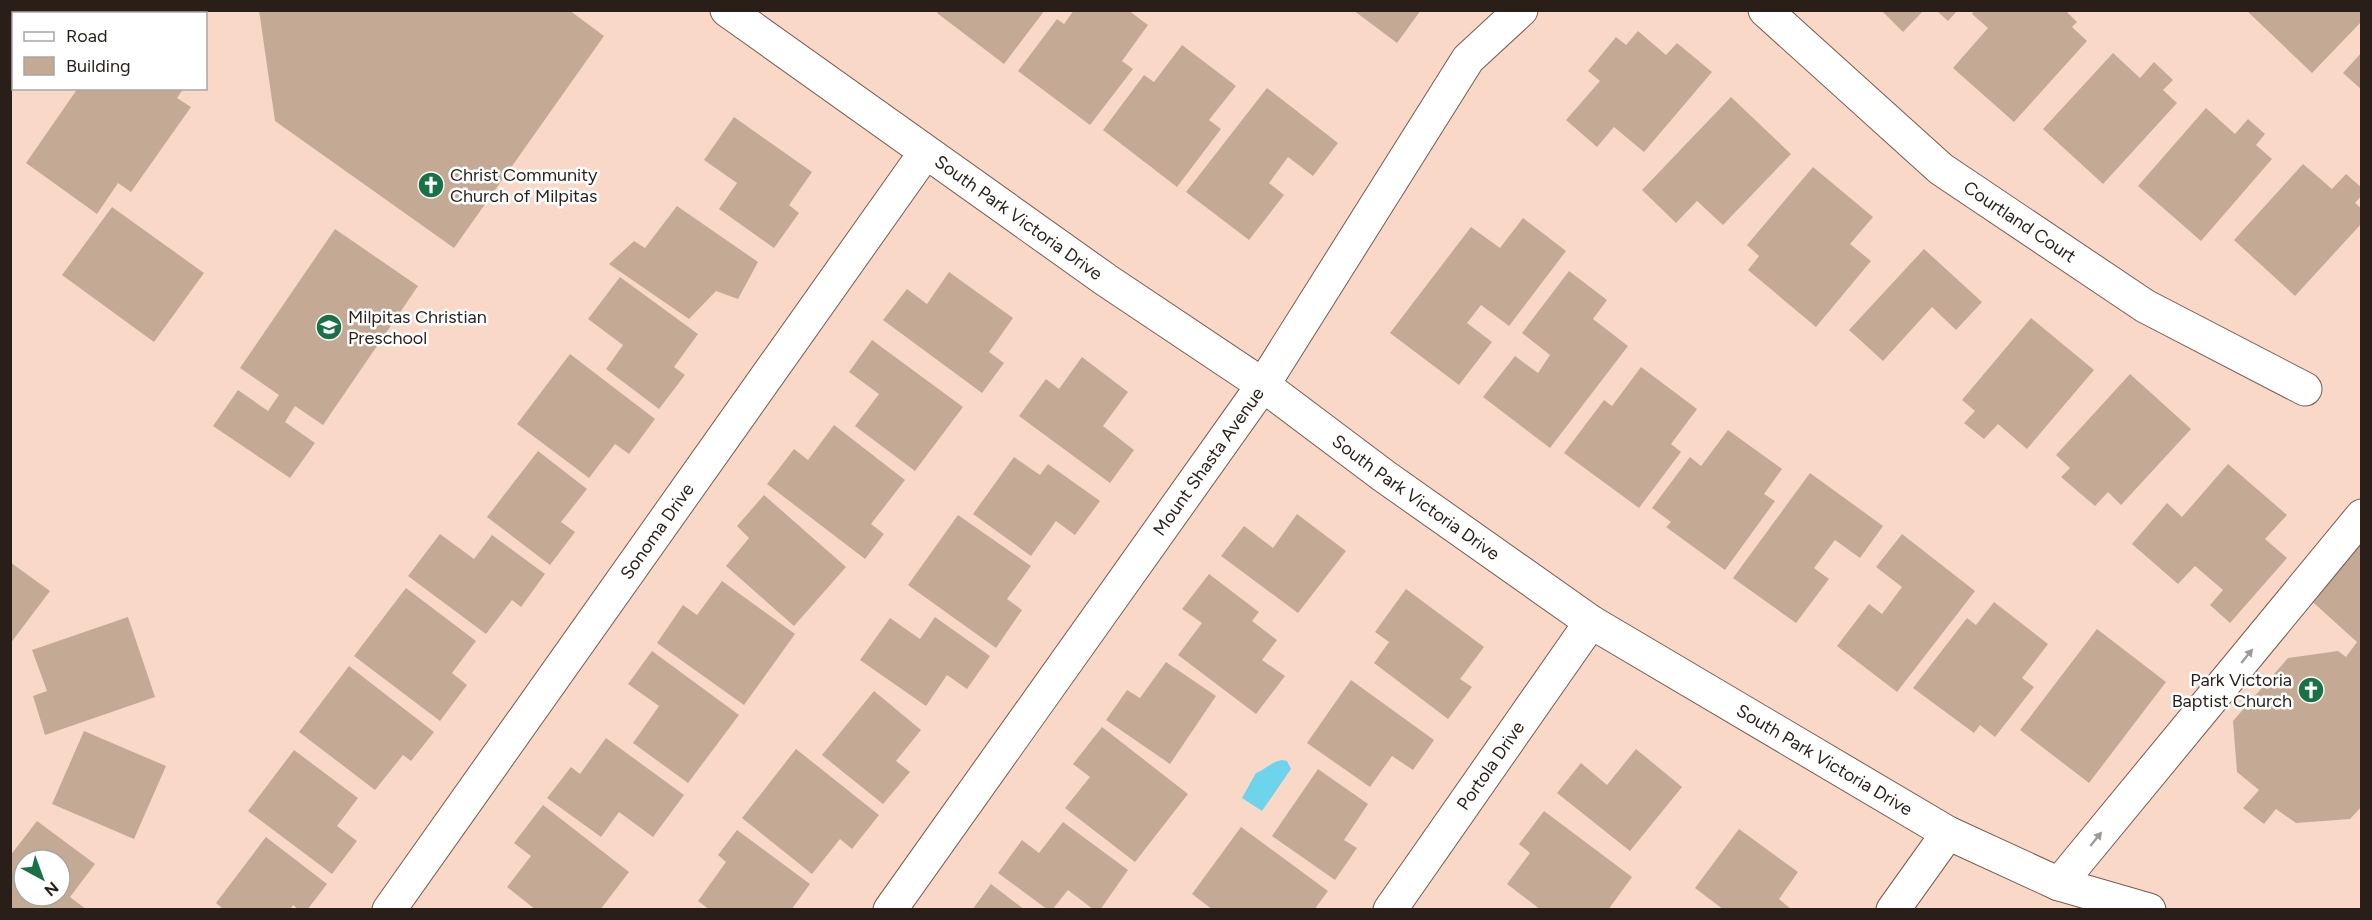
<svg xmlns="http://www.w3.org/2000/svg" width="2372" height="920" font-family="Figtree,sans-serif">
<rect width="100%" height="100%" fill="#fad8c8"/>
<!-- water -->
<path fill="#6ed4eb" d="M1282 760 1287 761 1291 769 1262 811 1242 798 1256 773C1266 769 1271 762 1282 760Z"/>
<!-- building -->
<path fill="#c4aa94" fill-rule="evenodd" d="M133 10H186V14H137Z
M259 10H569L604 36 454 248 275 121Z
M939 10H1045L1004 64 937 13Z
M1074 10H1128L1148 25 1122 61 1133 69 1090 125 1018 71 1057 19 1064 24Z
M1353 10H1421L1397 43Z
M1881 10H1924L1903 32Z
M1936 10H1958L1948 21Z
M1975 10H2065L2077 22 2072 27 2087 41 2014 122 1953 68 1988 28 1972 14Z
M2246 10H2362V21L2312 73Z
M1638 31 1666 55 1677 43 1712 72 1644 152 1614 127 1597 147 1566 120 1600 81 1588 71 1616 37 1626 45Z
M1182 45 1236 86 1209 120 1221 129 1177 187 1103 130 1144 75 1154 82Z
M2362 52V90L2343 73Z
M2113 53 2140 78 2154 62 2173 80 2163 90 2177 103 2103 184 2043 129Z
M78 88H184L177 98 191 107 131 192 118 183 97 214 26 163Z
M1267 88 1338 143 1313 176 1288 157 1269 183 1284 195 1249 240 1186 192Z
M1731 97 1791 154 1723 225 1697 201 1676 223 1642 190Z
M2206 108 2235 134 2248 119 2265 134 2256 145 2272 159 2201 241 2138 186Z
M734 117 812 172 789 205 799 213 774 248 719 209 737 183 704 160Z
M2303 164 2332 189 2346 174 2362 188V195L2355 203 2362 209V223L2295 296 2234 240Z
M1813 167 1873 217 1850 244 1871 261 1816 327 1748 270 1759 256 1747 245Z
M677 206 758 262 738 299 716 291 689 319 609 264 634 241 645 248Z
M112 207 204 273 154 342 62 275Z
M1523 218 1566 251 1509 326 1481 305 1467 323 1492 342 1459 385 1390 333 1471 227 1500 248Z
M335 229 418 286 323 425 295 406 285 422 315 443 290 478 213 426 238 390 268 411 279 395 240 368Z
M1924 249 1982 302 1956 330 1932 307 1883 361 1849 330Z
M1569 271 1607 300 1593 319 1628 346 1550 448 1483 397 1515 356 1538 373 1550 355 1522 333Z
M949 272 1013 318 989 352 1004 363 982 393 883 320 907 289 927 304Z
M620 277 698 334 674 367 685 375 659 409 606 369 623 345 588 319Z
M2031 318 2094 370 2027 449 1998 424 1984 439 1964 423 1975 411 1962 400Z
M872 340 963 407 915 471 855 426 879 394 849 372Z
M570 354 655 419 629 454 615 444 589 478 517 424Z
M1082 357 1128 392 1103 426 1134 450 1110 483 1019 416 1046 379 1059 389Z
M1641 367 1697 409 1671 444 1681 452 1639 508 1564 453 1604 400 1612 406Z
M2130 374 2191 429 2121 505 2108 492 2095 506 2061 477 2070 468 2056 455Z
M834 425 905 480 871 524 884 534 865 559 767 484 794 449 808 460Z
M1728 430 1782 469 1764 494 1775 501 1725 570 1666 527 1671 522 1652 508 1690 457 1701 466Z
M538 451 587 489 561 522 575 532 550 565 487 517Z
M1014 457 1040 475 1048 464 1100 501 1075 535 1056 521 1031 556 973 514Z
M2228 464 2287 515 2265 539 2287 558 2230 623 2210 605 2223 590 2195 566 2178 584 2132 544 2167 503 2182 517Z
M1810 473 1883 526 1860 558 1835 540 1814 568 1829 579 1796 623 1733 578Z
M764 495 846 567 794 626 726 566 749 538 737 526Z
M1297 514 1346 551 1298 613 1221 556 1244 526 1273 548Z
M958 515 1031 566 1007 599 1022 610 996 648 908 585Z
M440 534 474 559 492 535 545 574 521 607 512 600 486 634 408 576Z
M1902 534 1975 591 1897 692 1837 646 1869 604 1882 614 1902 587 1876 567Z
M2362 534V806L2350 819 2296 823 2276 809 2264 824 2243 808 2259 790 2237 772 2233 721 2288 658 2338 651 2346 657 2357 642 2306 596Z
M10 562 50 591 10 644Z
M1209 574 1259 612 1252 621 1277 640 1262 660 1285 676 1256 714 1178 655 1202 623 1182 609Z
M722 581 795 634 744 705 657 643 683 605 697 615Z
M406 588 476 641 452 673 467 685 440 721 354 656Z
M1406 589 1484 647 1460 679 1472 687 1448 719 1374 663 1389 642 1375 632Z
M1994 602 2048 644 2022 678 2034 687 1995 737 1980 725 1974 733 1913 688 1967 618 1976 625Z
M128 617 155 697 45 735 33 696 47 691 32 650Z
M935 617 990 656 967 689 947 675 926 706 860 660 890 618 920 639Z
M2097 629 2166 682 2089 783 2020 730Z
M652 651 739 715 688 783 633 743 659 706 628 684Z
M1166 662 1216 696 1170 764 1106 720 1127 690 1140 698Z
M349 666 434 732 411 761 403 755 375 790 299 732Z
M1351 680 1434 740 1413 770 1392 756 1370 787 1307 743Z
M874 691 921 730 896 761 910 772 883 804 822 755Z
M1102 727 1188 794 1135 862 1065 808 1090 777 1073 764Z
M84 731 166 766 134 839 52 804Z
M606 738 684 795 653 837 619 812 601 837 547 798 571 767 580 774Z
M796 749 879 815 852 849 840 839 812 874 742 818Z
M1636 749 1682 787 1630 851 1557 793 1581 763 1607 785Z
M294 750 358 798 337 826 357 841 332 874 248 811Z
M1318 769 1368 804 1344 840 1357 848 1335 880 1272 836Z
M543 805 629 872 600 910H536L507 887 531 856 514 843Z
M1544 811 1632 877 1608 910H1541L1507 884 1530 853 1519 844Z
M37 821 95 864 70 897 87 910H10V856ZM24 860H60V896H24Z
M1063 822 1128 870 1100 910H1094L1068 890 1052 910H1048L998 873 1022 840 1039 853Z
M1241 827 1328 891 1314 910H1213L1192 894Z
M1739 829 1798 872 1779 899 1792 910H1724L1695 888Z
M737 830 810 884 791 910H710L698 901 726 862 718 855Z
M266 837 327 884 307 910H299L293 905 290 910H224L216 903Z
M991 884 1025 910H972Z"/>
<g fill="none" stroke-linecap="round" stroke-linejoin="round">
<defs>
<g id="minor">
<path id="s1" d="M1765 10 1941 169 2145 306 2305 389"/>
<path d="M2059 884 2362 516"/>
<path id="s2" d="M389 910 925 153"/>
<path id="s3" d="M890 910 1263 385 1468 59 1521 10"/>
<path id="s4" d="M1390 910 1591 622"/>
<path d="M1893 910 1948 833"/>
</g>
<g id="major">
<path id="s5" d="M727 10 1106 280 1263 385 1384 476 1591 622 1948 833 2059 884 2149 910"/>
</g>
</defs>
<!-- minor casing -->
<use href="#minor" stroke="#785b4e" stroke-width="35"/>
<!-- major casing -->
<use href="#major" stroke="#785b4e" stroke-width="35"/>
<!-- minor -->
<use href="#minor" stroke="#fff" stroke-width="33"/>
<!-- major -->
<use href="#major" stroke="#fff" stroke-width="33"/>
</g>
<!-- one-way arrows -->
<defs><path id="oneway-solid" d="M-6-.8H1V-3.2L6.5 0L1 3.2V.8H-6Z" transform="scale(1.5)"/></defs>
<g fill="#9f9a97">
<use href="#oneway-solid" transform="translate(2247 656) rotate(-51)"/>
<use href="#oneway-solid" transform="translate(2096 839) rotate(-51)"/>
</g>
<!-- icons -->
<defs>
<symbol id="church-disc" viewBox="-11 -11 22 22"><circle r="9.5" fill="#187246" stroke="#fff"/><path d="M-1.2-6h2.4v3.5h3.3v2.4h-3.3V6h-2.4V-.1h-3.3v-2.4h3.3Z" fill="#fff"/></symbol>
<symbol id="school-disc" viewBox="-11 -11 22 22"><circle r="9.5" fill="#187246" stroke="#fff"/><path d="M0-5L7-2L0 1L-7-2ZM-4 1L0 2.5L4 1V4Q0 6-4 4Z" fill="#fff"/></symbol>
</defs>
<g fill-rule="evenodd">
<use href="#church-disc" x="416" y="170" width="30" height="30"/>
<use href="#school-disc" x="314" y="312" width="30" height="30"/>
<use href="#church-disc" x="2296" y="675" width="30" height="30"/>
</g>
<g text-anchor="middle" stroke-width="5" stroke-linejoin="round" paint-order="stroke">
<!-- poi labels -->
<g font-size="18" fill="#291e18" stroke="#fff" text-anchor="start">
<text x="450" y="181">Christ Community<tspan x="450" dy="21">Church of Milpitas</tspan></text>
<text x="348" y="323">Milpitas Christian<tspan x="348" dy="21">Preschool</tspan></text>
<text x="2292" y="686" text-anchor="end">Park Victoria<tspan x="2292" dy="21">Baptist Church</tspan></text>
</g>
<!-- street labels -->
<g font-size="18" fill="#291e18" stroke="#fff">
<text dy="6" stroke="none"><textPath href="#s5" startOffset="358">South Park Victoria Drive</textPath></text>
<text dy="6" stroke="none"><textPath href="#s1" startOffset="332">Courtland Court</textPath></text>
<text dy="6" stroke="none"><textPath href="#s3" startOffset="550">Mount Shasta Avenue</textPath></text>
<text dy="6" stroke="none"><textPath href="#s5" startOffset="844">South Park Victoria Drive</textPath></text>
<text dy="6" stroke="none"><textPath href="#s2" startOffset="464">Sonoma Drive</textPath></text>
<text dy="6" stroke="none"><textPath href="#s5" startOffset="1330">South Park Victoria Drive</textPath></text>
<text dy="6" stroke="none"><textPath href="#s4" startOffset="176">Portola Drive</textPath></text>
</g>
</g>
<!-- border -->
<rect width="2372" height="920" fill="none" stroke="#291e18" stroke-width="24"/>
<!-- legend -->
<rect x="12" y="12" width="195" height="78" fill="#ffffff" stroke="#a9a5a3" stroke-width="1.5"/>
<rect x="24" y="32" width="30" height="9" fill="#ffffff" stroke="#a9a5a3" stroke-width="1.5"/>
<text x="66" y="42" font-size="18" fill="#291e18">Road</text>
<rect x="24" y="57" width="30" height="18" fill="#c4aa94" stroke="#a9a5a3" stroke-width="1.5"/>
<text x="66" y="72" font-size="18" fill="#291e18">Building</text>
<!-- north arrow -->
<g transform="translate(42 878) rotate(139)"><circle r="28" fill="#ffffff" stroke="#a9a5a3" stroke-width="1.5"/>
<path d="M0-4.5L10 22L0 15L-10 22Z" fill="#187246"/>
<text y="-9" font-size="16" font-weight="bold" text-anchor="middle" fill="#291e18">N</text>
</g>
</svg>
